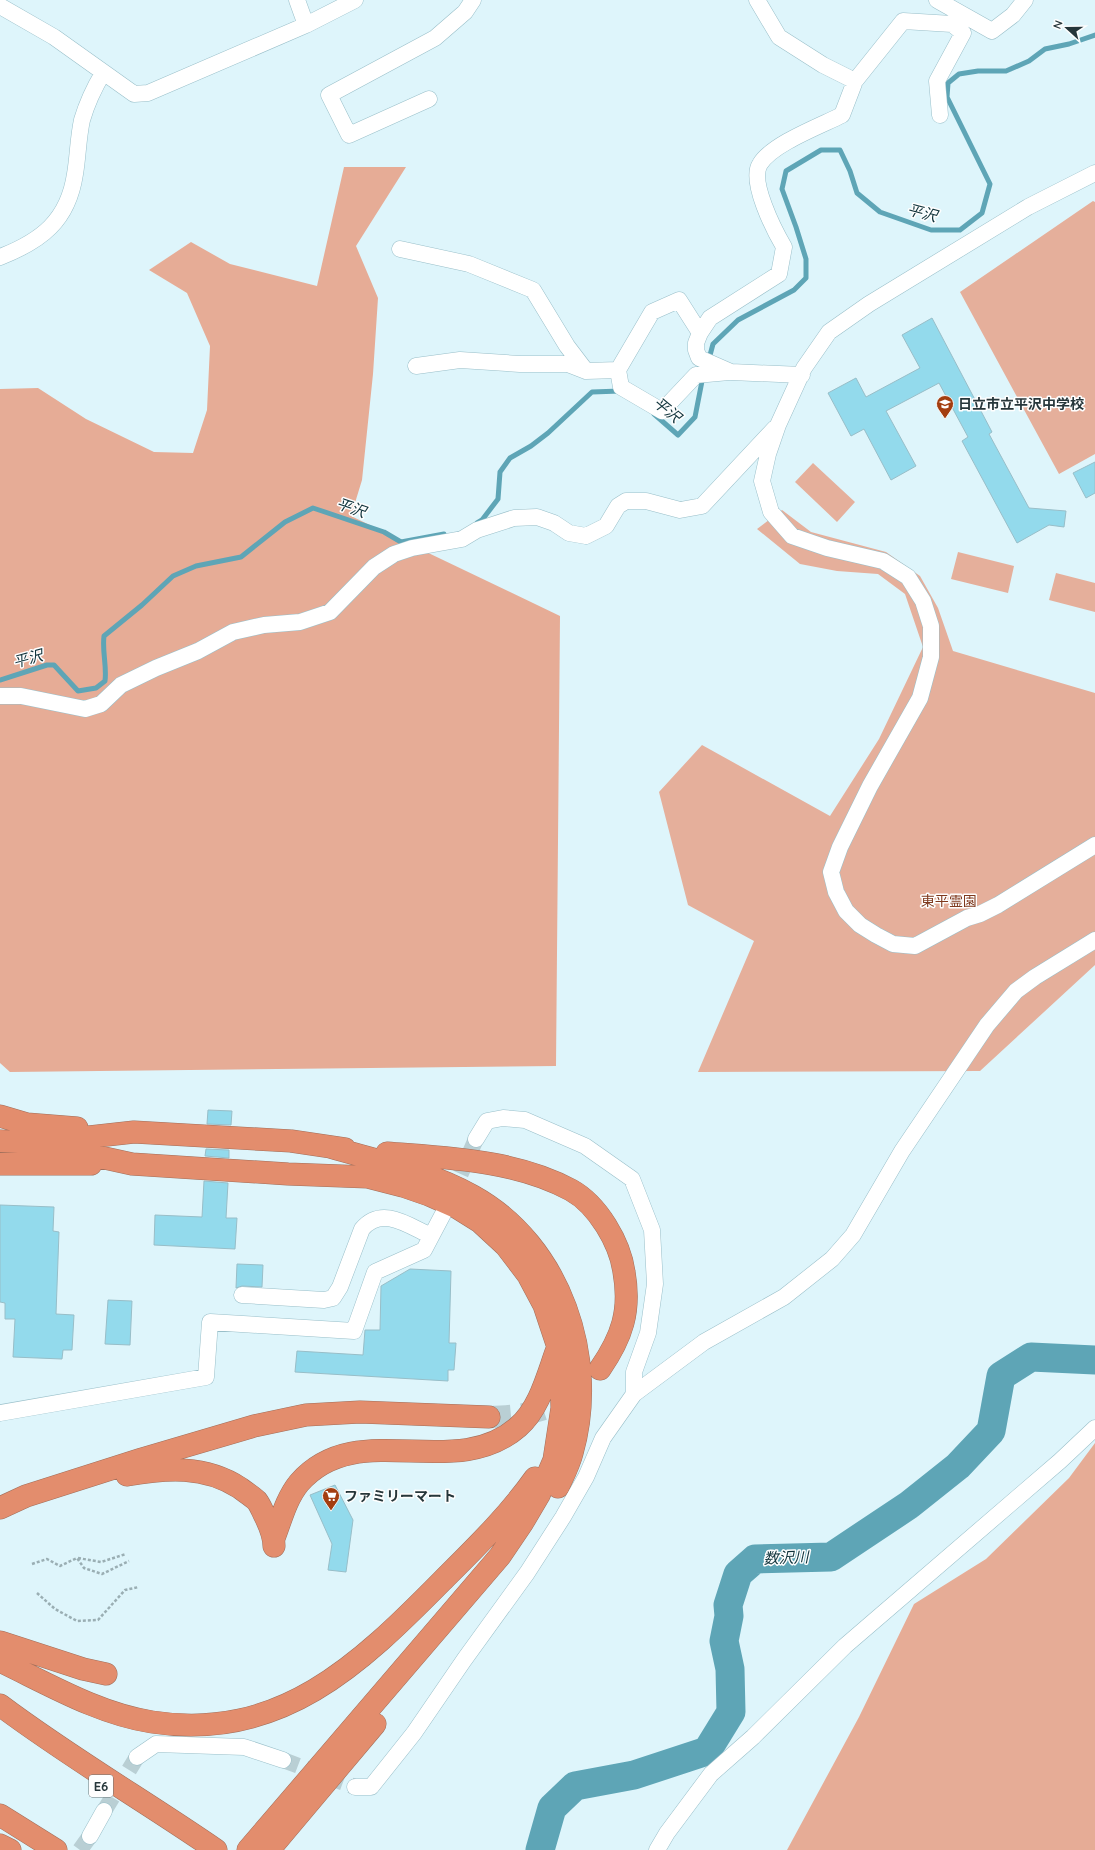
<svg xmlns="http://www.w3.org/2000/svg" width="1095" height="1850" font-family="Quicksand,'Noto Sans JP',sans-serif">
<rect width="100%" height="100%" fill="#def5fb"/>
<!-- green -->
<path fill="#e5af9b" d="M1093 201 1095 202V454L1059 474 960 292Z
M813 463 855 502 837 522 795 482Z
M782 510 811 532 886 552 920 576 938 608 953 651 1095 693V965L980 1071 698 1072 754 941 688 905 659 792 702 745 830 816 879 739 923 647 905 594 878 574 837 571 800 564 757 529Z
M958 552 1014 566 1008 593 951 579Z
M1056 573 1095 583V612L1049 600Z"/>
<!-- forest -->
<path fill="#e6ac96" d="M344 167H406L356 246 378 298 373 374 362 480 351 516 560 616 556 1066 10 1072 0 1063V389L38 388 86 419 154 452 193 453 207 410 210 346 187 293 149 270 191 242 230 264 317 286Z
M1095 1443V1850H787L859 1717 914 1604 986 1559 1069 1478Z"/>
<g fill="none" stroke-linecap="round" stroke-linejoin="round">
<!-- stream -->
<path stroke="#5ea5b6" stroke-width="5" d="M709 359 713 344 738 320 794 290 806 278V259L796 227 782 189 786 171 821 150H840L850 171 857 193 880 212 931 230H960L982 213 990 184 947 97 948 83 959 74 978 71H1006L1029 61 1045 49 1069 44 1095 35
M654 414 678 435 695 417 703 376
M477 523 482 520 498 499 500 472 510 458 531 446 548 433 592 392 620 391
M0 680 47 665H54L78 691 96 688 105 681C107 666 102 652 104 636L142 605 173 576 196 566 241 557 285 522 313 508 384 532 401 542 444 534"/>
<!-- river -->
<path stroke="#5ea5b6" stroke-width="29" d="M540 1850 552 1808 575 1786 634 1775 707 1751 731 1712 730 1669 724 1641 729 1616 728 1605 738 1574 755 1559 831 1557 909 1505 958 1466 991 1431 1001 1376 1031 1357 1095 1360"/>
</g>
<!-- building -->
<path fill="#93daec" stroke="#98bec8" d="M932 318 992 432 989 434 1029 508 1066 511 1064 527 1049 525 1017 543 962 441 968 437 939 383 886 411 916 466 891 480 864 429 851 436 828 393 856 378 866 397 920 368 902 335Z
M1095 462V493L1086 498 1073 473Z
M208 1110 232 1111 231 1125 207 1124Z
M206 1149 229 1150V1158L205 1156Z
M204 1181 228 1183 226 1218H237L235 1249 154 1245 155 1215 202 1217Z
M0 1205 54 1207 53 1231 59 1232 56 1314 74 1315 72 1350H63L62 1359 13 1357 15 1319H5V1303L0 1302Z
M237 1264 263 1265 262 1287 242 1286 236 1288Z
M410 1269 451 1271 449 1343H456L454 1370H448V1381L295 1372 297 1351 363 1355 365 1330H380L381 1286Z
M108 1300 132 1301 130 1345 105 1344Z
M335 1485 353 1520 346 1572 328 1570 332 1544 310 1495Z"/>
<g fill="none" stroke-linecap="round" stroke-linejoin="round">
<!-- minor-tunnel -->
<path stroke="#b9cfd4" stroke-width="16" stroke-dasharray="16 8" stroke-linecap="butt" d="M451 1196 476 1139
M283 1760 355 1787
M104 1811 137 1757
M80 1850 90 1836"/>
<!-- highway-tunnel -->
<path stroke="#b9cfd4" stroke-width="22" stroke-dasharray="22 11" stroke-linecap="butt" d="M489 1417C521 1416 551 1413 576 1390"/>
<defs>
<path id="minor" d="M297 0 306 25
M757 0 779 37 823 65 855 81 842 115C820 126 772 144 760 164 749 181 774 230 784 247L779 274 710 318 700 333 696 343V350L699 358 731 372 802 375
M937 0 992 31 1013 15 1025 0
M0 6 54 37 134 94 148 93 306 25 355 0
M855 81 903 21 952 24 963 33 937 81 940 115
M429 99 349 135 329 95 435 38 465 12 473 0
M1095 173 1028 207 869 304 829 332 804 368 778 425 768 454 762 481 771 512 792 536 827 548 883 561 908 577 923 601 931 626V657L920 698 870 786 840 847 831 872 836 892 846 911 860 925 876 935 893 944 915 946 967 918 980 914 998 905 1095 845
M400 249 469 264 533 290 567 346 586 371 618 370
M0 257C41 241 68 221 75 174 78 157 78 138 82 120 87 103 94 88 103 73
M700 333 679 300 652 312 618 370 621 387 662 411 696 375 729 372
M416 366 460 360 520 364H568L586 371
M0 696H21L85 709 101 704 121 685 156 668 198 651 233 632 264 625 300 622 330 612 374 567 394 554 412 548 462 539 477 530 514 518 537 517 554 523 569 533 586 536 606 526 618 506 626 501H646L680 510 702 506 775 428
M476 1139 487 1121 503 1118 525 1120 585 1146 632 1179 652 1230 655 1284 648 1333 634 1372V1394
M242 1295 324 1300 333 1298 340 1287 362 1229C382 1205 409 1226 431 1236
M0 1413 206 1377 210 1322 354 1331 375 1272 424 1250 443 1214
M137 1757 156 1744 244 1747 283 1760
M355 1787H371L414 1733 464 1660 527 1573 563 1517 586 1477 603 1438 634 1394 704 1342 784 1297 832 1259 853 1235 902 1151 987 1025 1016 991 1035 977 1095 940
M90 1836 104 1811
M657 1850 667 1833 711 1774 753 1737 845 1646 1060 1461 1095 1428"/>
<path id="highway" d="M0 1116 27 1124 77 1128
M0 1141 36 1143 132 1164 288 1174 368 1177 403 1186 429 1195 456 1207 480 1222 506 1246 528 1275 544 1305 558 1347 561 1369 562 1408 554 1460 539 1495 523 1522 500 1556 248 1850
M53 1141 134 1132 291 1141 345 1149
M330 1147C378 1161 428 1171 473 1196 561 1245 599 1359 572 1453 569 1465 563 1476 558 1487
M387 1153C448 1158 516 1160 571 1190 598 1205 620 1243 624 1272 631 1311 622 1337 600 1369
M0 1164H91
M127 1475C166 1468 205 1465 240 1488 245 1492 252 1496 257 1501 260 1505 262 1510 264 1514 269 1524 274 1535 274 1546
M0 1508 26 1496 142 1459 254 1426 306 1415 360 1412 489 1417
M274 1538C281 1520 286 1499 299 1483 357 1416 454 1483 518 1427 539 1409 547 1377 556 1352
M0 1642 83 1669 106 1674
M0 1661C48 1684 99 1714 152 1722 280 1742 360 1664 442 1581 475 1548 508 1516 535 1478
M0 1705C69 1757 145 1801 216 1850
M0 1815 56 1850
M0 1845 10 1850
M269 1850 375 1724"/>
</defs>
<!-- minor casing -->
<use href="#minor" stroke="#99bfc9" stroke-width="17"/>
<!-- highway casing -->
<use href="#highway" stroke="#a16f5b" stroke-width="23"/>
<!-- path -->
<path stroke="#9aaeb3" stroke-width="2.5" stroke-dasharray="3 2" stroke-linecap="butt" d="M78 1558 101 1562 126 1554
M32 1564 47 1559 60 1566 77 1558 84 1568 102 1574 129 1561
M37 1593 55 1609 77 1621 98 1620 125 1590 139 1587"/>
<!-- minor -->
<use href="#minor" stroke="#fff" stroke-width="16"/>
<!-- highway -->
<use href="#highway" stroke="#e38d6d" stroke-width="22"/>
</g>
<!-- icons -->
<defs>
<symbol id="school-pin" viewBox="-11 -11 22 30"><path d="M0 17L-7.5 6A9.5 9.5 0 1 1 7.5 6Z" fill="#a33e10" stroke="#fefefe"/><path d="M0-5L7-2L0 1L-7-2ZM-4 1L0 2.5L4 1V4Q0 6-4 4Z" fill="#fff"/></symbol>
<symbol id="supermarket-pin" viewBox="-11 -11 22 30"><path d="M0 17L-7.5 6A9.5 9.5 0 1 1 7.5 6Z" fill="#a33e10" stroke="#fefefe"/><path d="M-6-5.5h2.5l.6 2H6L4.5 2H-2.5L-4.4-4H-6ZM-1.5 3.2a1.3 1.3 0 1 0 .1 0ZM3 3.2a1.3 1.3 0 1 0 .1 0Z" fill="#fff"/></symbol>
</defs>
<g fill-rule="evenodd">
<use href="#school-pin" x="935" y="394" width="20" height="27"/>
<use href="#supermarket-pin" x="321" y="1486" width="20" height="27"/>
</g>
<g text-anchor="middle" stroke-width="3" stroke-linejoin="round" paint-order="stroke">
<!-- shield labels -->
<rect fill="#fefefe" stroke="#677275" stroke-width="1" x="89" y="1775" width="24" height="22" rx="3"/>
<g font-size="13" font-weight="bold" fill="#26363a">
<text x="101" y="1791">E6</text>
</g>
<!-- poi labels -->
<g font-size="14" font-weight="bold" fill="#26363a" stroke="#fefefe" text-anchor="start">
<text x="958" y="409">日立市立平沢中学校</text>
<text x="344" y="1501">ファミリーマート</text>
</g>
<!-- park labels -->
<g font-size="14" fill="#7f391d" stroke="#fefefe">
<text x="949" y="906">東平霊園</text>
</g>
<!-- water labels -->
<g font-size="15" font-style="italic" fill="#10333b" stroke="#fefefe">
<text transform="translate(922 213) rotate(15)" y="5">平沢</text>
<text transform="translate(667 410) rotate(40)" y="5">平沢</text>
<text transform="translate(351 508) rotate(19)" y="5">平沢</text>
<text transform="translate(28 659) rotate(-15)" y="5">平沢</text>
<text transform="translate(786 1558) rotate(-2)" y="5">数沢川</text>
</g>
</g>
<!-- north arrow -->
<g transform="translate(1067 28) rotate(291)" stroke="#fefefe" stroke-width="3" paint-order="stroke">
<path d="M0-3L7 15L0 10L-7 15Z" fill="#26363a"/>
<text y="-6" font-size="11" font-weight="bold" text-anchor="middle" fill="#26363a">N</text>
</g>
</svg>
